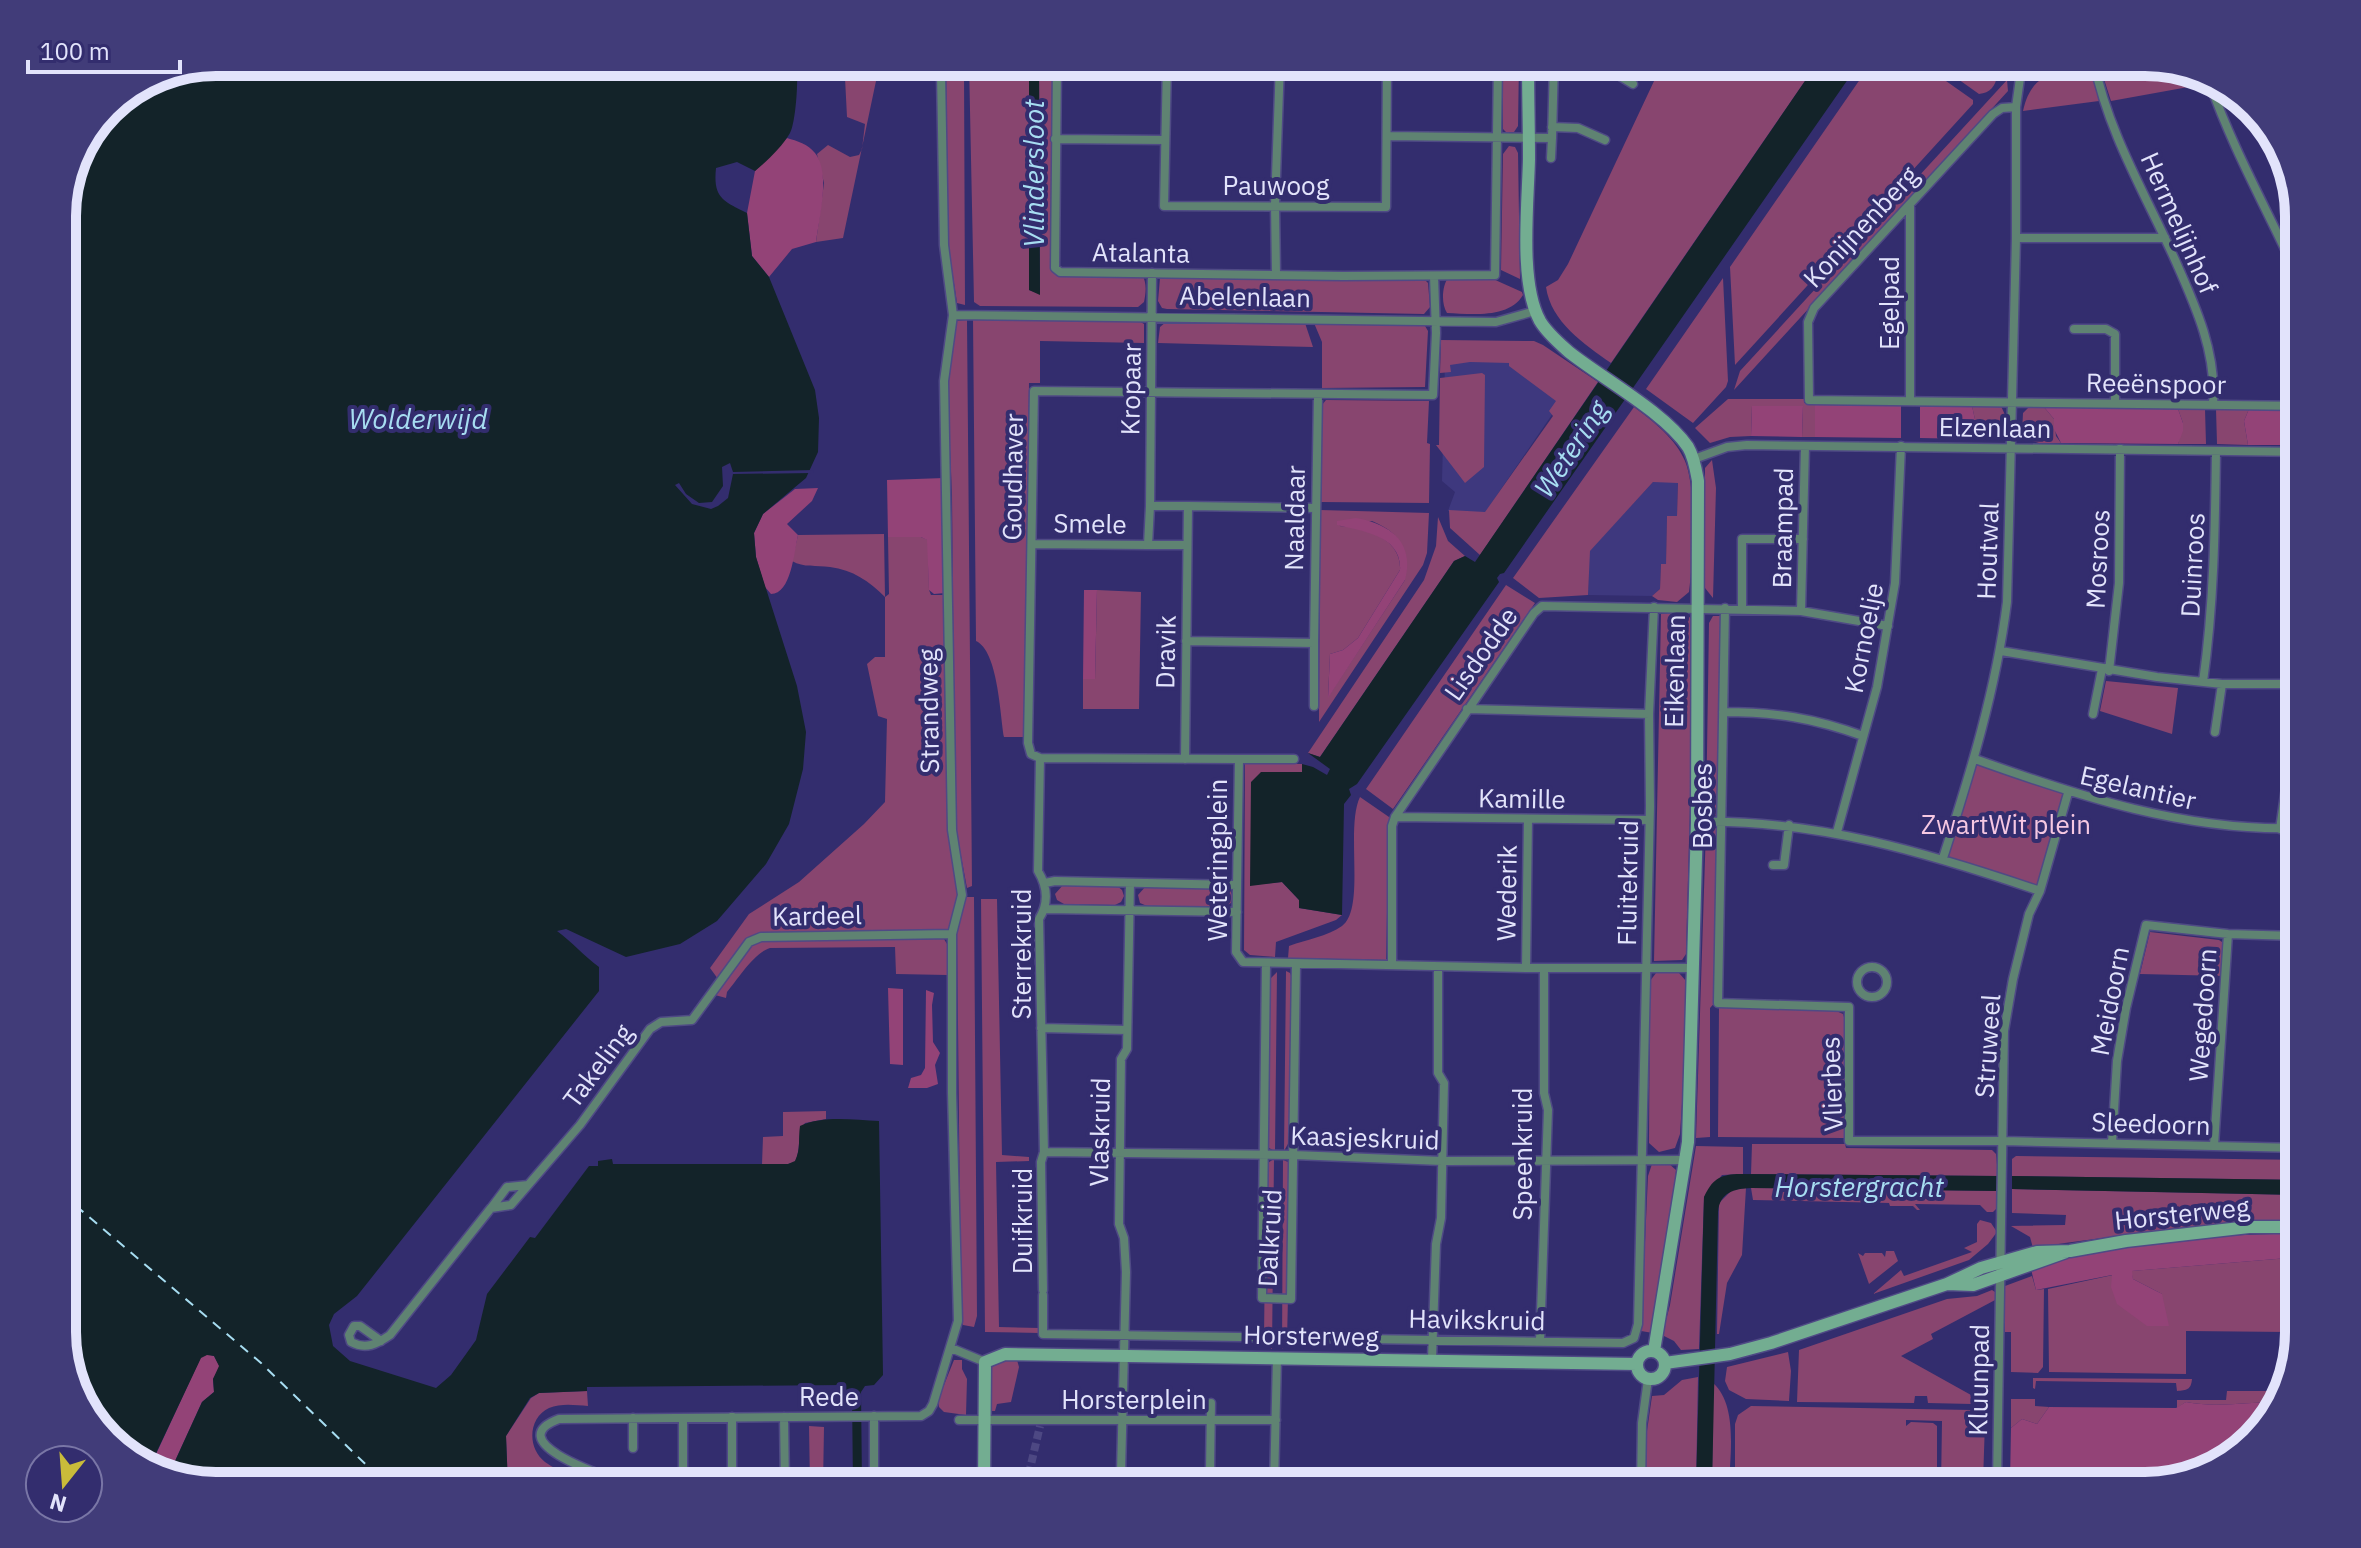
<svg xmlns="http://www.w3.org/2000/svg" width="2361" height="1548" font-family="'IBM Plex Sans',sans-serif">
<rect width="100%" height="100%" fill="#332d6e"/>
<!-- built -->
<path fill="#3e387e" d="M1512 351 1575 381 1484 514 1448 511 1455 492 1442 481 1445 361Z
M1653 482H1678L1677 516H1667L1666 564 1661 565 1660 589 1652 596 1588 595 1589 551Z"/>
<!-- green -->
<path fill="#88456f" fill-rule="evenodd" d="M840 62H880L843 238 816 242 824 183 817 154 828 145 850 157 859 155 862 149 865 124 847 117 845 78Z
M969 62H1029V290L1040 294 1039 62H1052V272L1142 275C1147 282 1146 293 1144 302L1138 307 980 306 974 302Z
M1503 62H1519L1518 126 1514 132H1506L1503 129Z
M1663 62H1818L1611 363C1584 344 1551 322 1546 287L1558 280 1568 264Z
M1872 62H1919L1973 100V104L1735 365 1730 267Z
M1934 62H1969L1997 75C1996 86 1990 93 1979 94Z
M2112 62H2145L2204 80 2205 84 2111 101 2102 73V69Z
M2091 67 2099 101 2023 111C2032 70 2056 74 2091 67Z
M946 68H964L965 305 957 303 948 243Z
M2007 80 2008 91 1734 390 1740 371Z
M1509 146 1515 147 1518 153 1520 279 1501 270 1503 154Z
M1167 274 1424 279 1428 283 1430 307 1424 314 1167 309 1162 308 1158 301 1160 278Z
M1448 278 1493 279 1522 292 1523 295C1509 319 1470 314 1447 313 1441 304 1442 286 1448 278Z
M1723 278 1728 381 1726 387 1693 423 1646 389Z
M973 319 1137 320 1144 324V343L1040 341V383H1029L1025 737H1004C1000 714 998 651 976 641Z
M967 320 972 886 967 888 955 824 952 495 947 381 957 321Z
M1166 322 1305 323 1313 347 1158 343 1160 327Z
M1314 323 1425 326 1428 331 1425 387 1322 388V342Z
M1441 340 1534 341 1543 345 1598 382 1480 555 1450 528 1449 510 1485 512 1553 416 1549 411 1556 401 1509 366V363L1470 362 1450 365 1451 372 1440 373Z
M1482 373 1485 375 1484 467 1465 483 1436 445H1439L1440 378Z
M1728 399H1804V403H1815V437H1802L1803 407 1752 406 1751 436 1730 437 1710 443 1695 428Z
M1326 400 1429 401 1427 443 1430 444 1429 503 1321 502 1322 405Z
M1972 406H2001L2009 424 2004 438 1973 439 1976 424Z
M1634 407C1653 421 1676 439 1685 461 1697 490 1693 561 1689 592L1677 602 1658 600 1652 596 1660 589 1661 564H1666L1667 516H1677L1678 483 1653 482 1590 551 1588 595 1539 598 1513 578Z
M2029 407H2044L2054 419 2056 436 2061 443H2039L2026 439 2022 433 2023 413Z
M2178 409H2205L2206 444H2178L2183 423Z
M2216 409H2249L2244 421 2248 445 2217 444Z
M1712 460 1716 488 1713 598 1705 588V468Z
M1320 510 1429 513 1427 553 1423 565 1319 722ZM1372 521C1406 536 1401 546 1405 580L1328 697 1330 654 1343 650 1358 638 1400 570C1402 538 1364 527 1339 526Z
M1438 517 1448 541 1465 556 1454 561 1320 757 1308 753 1424 580 1436 546Z
M884 534 885 597 889 594 888 537H921L928 540 929 590 931 595H946L950 830 960 894 950 930 759 934 718 979 710 968 749 914 799 882 864 824 885 802 887 719 878 716 867 664 875 657H885V597C869 581 853 570 830 567 816 565 804 568 792 561L798 535Z
M1506 585 1535 603 1393 809 1366 789Z
M1097 590 1141 592 1139 709H1083V679H1095Z
M1685 612 1691 619V769L1686 954 1682 960 1654 961 1661 614Z
M1713 616H1720L1722 621 1720 815 1706 816 1709 623Z
M2106 681 2178 688 2172 734 2100 711Z
M1975 759 2068 793 2040 891 1943 858Z
M1245 764H1302V772H1261L1251 885 1282 882 1299 900V908L1342 915 1336 920 1276 942 1275 957 1250 955 1244 950Z
M1360 797 1389 817 1386 960 1288 958 1289 946C1305 940 1328 936 1342 926 1366 908 1345 828 1360 797Z
M1706 828H1720L1719 998 1710 1008V1137L1696 1138Z
M1063 885H1116L1122 890 1124 896 1121 902 1115 905 1064 904 1057 900 1055 894Z
M1146 886 1225 887 1230 890 1233 897 1231 903 1225 906H1147L1140 903 1138 895Z
M966 897H974L977 1316 974 1327 963 1325 961 1320 957 926Z
M981 899H997L1002 1155 1029 1157V1161L996 1162 999 1327 1040 1328V1333L985 1332Z
M2150 932 2219 940 2225 944 2224 976 2140 974Z
M937 938 944 939 947 944V975L896 974 895 947 770 948C754 953 738 979 727 992L726 998 715 995 748 946 763 940Z
M1286 971 1290 973 1293 980 1289 1142 1284 1151Z
M1277 972 1275 1151 1269 1148 1266 1141 1268 981Z
M1656 973H1679L1686 981 1688 1012 1680 1134 1675 1148 1659 1152 1649 1143 1650 981Z
M1719 1007 1834 1010 1843 1014 1847 1027 1844 1138 1718 1137Z
M826 1111V1119L805 1123C796 1135 802 1147 795 1162L788 1164H762L763 1137 783 1136V1112Z
M1752 1144H1845L1846 1148 1992 1150 1996 1154 1998 1176 1751 1174Z
M1696 1146 1743 1147V1174L1722 1175 1704 1197 1699 1349 1681 1350 1674 1341 1662 1335 1670 1305Z
M2016 1156 2299 1160V1180L2012 1176V1159Z
M1274 1159 1272 1349 1267 1346 1264 1338 1266 1164Z
M1283 1160 1288 1162 1291 1169 1287 1340 1282 1349Z
M1668 1163 1676 1170 1675 1183 1653 1333 1641 1331 1648 1176 1652 1164Z
M1746 1188 1742 1255 1727 1283 1719 1334H1717L1719 1203 1732 1190Z
M1751 1188 1998 1191 1997 1208 1993 1212H1987L1980 1205 1915 1204 1920 1210H1917L1913 1206H1890L1889 1203 1753 1200Z
M2012 1189 2299 1195V1220C2209 1224 2122 1234 2033 1248L2030 1237 2011 1226 2065 1225 2066 1215 2012 1213Z
M1980 1220 1991 1223 1997 1232 1988 1244 1969 1260 1873 1294 1901 1270 1904 1276 1972 1252 1964 1248 1977 1242V1224Z
M1886 1251H1894L1898 1261 1869 1284 1858 1253 1863 1256 1865 1253H1882L1885 1257Z
M2299 1257V1332L2186 1331V1374L2049 1372 2048 1289 2113 1275 2162 1294 2133 1279 2131 1271Z
M2032 1276 2036 1290 2044 1289 2043 1367 2038 1373 2011 1372V1332H2005V1286Z
M1992 1290 1995 1292 1997 1299 1931 1334 1933 1339 1901 1356 1971 1395 1972 1404 1928 1403 1927 1396H1915L1914 1403 1797 1402 1799 1350 1947 1299 1977 1296Z
M1788 1352 1791 1371 1789 1401 1746 1399 1729 1390 1725 1381 1727 1367Z
M1001 1359 1017 1360 1019 1367 1011 1402 997 1404 995 1411H992V1382L988 1381 990 1369Z
M954 1360H962V1369L967 1379 966 1415 944 1412 939 1407 938 1400Z
M1698 1377 1696 1486H1646V1438L1652 1396 1664 1395 1682 1380Z
M2033 1378 2192 1379C2191 1390 2187 1390 2177 1391L2176 1383 2036 1381 2035 1389 2033 1388Z
M1713 1383C1738 1405 1730 1455 1729 1486H1712Z
M587 1391 588 1406C575 1405 561 1403 549 1408 528 1418 527 1448 545 1462 561 1474 586 1479 605 1486H508L506 1436 531 1398 539 1393Z
M2227 1391H2281L2278 1402C2247 1402 2216 1408 2186 1402L2177 1408V1400H2226Z
M2011 1399H2035V1406L2049 1407 2037 1424 2022 1419 2011 1428Z
M1751 1406 1971 1410V1422H1985L1983 1482 1993 1483V1486H1941L1942 1421 1906 1420V1426L1911 1422 1933 1423 1937 1426V1486H1735V1424L1738 1415Z
M809 1426 824 1427 823 1486H810Z"/>
<!-- forest -->
<path fill="#934377" d="M787 138C797 141 808 144 815 153 831 173 819 218 816 242L792 249 769 277 752 256 747 213 755 171Z
M1815 403 1901 404V438L1815 437Z
M1920 405 1972 406 1976 424 1973 439 1920 438Z
M1752 406H1803L1802 437 1751 436Z
M2044 407 2178 409 2183 423V431L2178 444 2061 443 2054 429V419Z
M2249 409 2299 410V445H2248L2244 421Z
M944 478 945 593 934 594 929 590 927 540 921 537H888L887 480Z
M818 488 812 501 787 524 798 535C794 553 791 594 771 594L765 587 756 557 754 533 763 514 795 489Z
M1356 518C1390 524 1415 542 1405 580L1328 698 1330 654 1343 650 1358 638 1400 570C1402 535 1361 531 1337 525V521Z
M1084 590H1097L1095 679H1083Z
M888 988 903 989V1065L890 1064Z
M926 990 934 993 932 1005 933 1042 940 1053 935 1065 938 1084 927 1088H908L911 1078 921 1075 925 1068Z
M2299 1233V1257L2132 1271 2133 1279 2162 1294 2169 1326H2147L2117 1304 2111 1287 2112 1275 2036 1290 2031 1269 2088 1252 2186 1237Z
M207 1354 214 1356 220 1367 213 1379 214 1392 202 1402 170 1472 151 1465 201 1357Z
M2186 1402C2216 1408 2247 1402 2278 1402L2273 1417 2222 1466 2146 1486H2002V1483L2010 1482 2011 1428 2022 1419 2037 1424 2049 1407 2176 1408Z"/>
<!-- water -->
<path fill="#132329" d="M216 62H796C799 75 796 122 790 133 782 147 767 161 755 171L737 162 716 168C713 197 722 201 747 213L752 256 769 277 815 390 819 418 818 452 806 478 763 514 754 533 756 557 797 686 806 732 803 769 789 824 766 864 717 921 680 944 626 957 566 929 557 931C572 942 584 956 599 967V991L357 1296 334 1314 329 1325 333 1346 350 1361 436 1388 451 1375 476 1340 487 1294 530 1237 535 1238 589 1166H598V1161L612 1159 613 1164H788L795 1161C801 1149 798 1139 800 1126 824 1115 853 1120 879 1121L883 1375 874 1385 865 1386 861 1392 862 1486H853L852 1392H844L843 1385 587 1387V1391L539 1393 530 1398 506 1436 508 1486H216L170 1472 202 1402 214 1392 213 1379 219 1366 214 1356 207 1355 201 1358 150 1466 131 1460 82 1409 62 1342V206L107 107 157 74Z
M1029 62H1039L1040 295 1029 290Z
M1818 62H1860L1504 573 1500 574 1497 578 1499 582 1357 784 1349 789 1351 795 1344 804 1342 915 1299 908V900L1282 882 1250 886 1251 782 1261 772H1302V764L1313 767 1327 775 1330 769 1308 753 1320 757 1454 561 1465 556 1475 562Z
M1737 1174 1998 1176V1191L1751 1188C1734 1189 1720 1192 1718 1212L1712 1486H1696L1704 1197C1712 1180 1719 1175 1737 1174Z
M2012 1176 2299 1180V1195L2012 1189Z"/>
<!-- pier -->
<path fill="#332d6e" d="M730 463 733 472 814 470 813 473 733 474 728 498 718 506 711 509 692 504 675 485 679 483 686 494 699 503 712 502 723 486 722 467Z"/>
<g fill="none" stroke-linecap="round" stroke-linejoin="round">
<!-- ferry -->
<path stroke="#a7ddf1" stroke-width="2" stroke-dasharray="10 8" stroke-linecap="butt" d="M62 1194 261 1363 388 1486"/>
<!-- street-tunnel -->
<path stroke="#4d4883" stroke-width="8" stroke-dasharray="8 4" stroke-linecap="butt" d="M1026 1486 1040 1426"/>
<defs>
<path id="street" d="M1057 62 1055 268 1060 272 1343 276 1495 275 1498 62
M1167 62 1164 206 1386 207 1387 62
M1597 62 1633 84
M1982 62C2014 77 2048 68 2081 62
M2094 62C2108 133 2147 197 2176 262 2196 307 2217 354 2213 404
M2209 81C2233 150 2269 213 2299 279
M2016 107 2002 108 1993 114 1814 308 1808 322 1809 400 2299 406
M1552 127 1578 128 1605 140
M1387 136 1552 138 1554 62
M1055 139 1165 140
M1551 158 1552 138
M1910 205V401
M2016 238H2165
M1276 274 1275 205 1280 62
M953 315 1496 322 1535 311
M2074 329H2106L2115 334V403
M1694 459 1727 447 1747 445 2299 452
M1150 506 1152 273
M1188 506 1315 508
M1032 544 1148 545
M1725 608 1718 1003 1849 1007V1141H2003L2299 1148
M1742 608V539H1803
M1801 611 1805 446
M1186 641 1314 643 1318 394
M2001 651 2157 677 2222 684H2299
M2109 671 2119 583 2120 449
M2203 682C2214 604 2215 528 2216 451
M1314 706V643
M1467 709 1649 714
M1723 712C1775 712 1814 718 1863 736
M2093 714 2102 669
M2215 732 2222 684
M1040 758 1038 871C1047 886 1049 903 1039 919L1044 1152 1041 1162 1043 1290
M1185 759 1188 506H1150L1148 545H1187
M1239 759 1040 758 1031 754 1028 743 1034 391 1433 395 1436 333 1434 276
M1294 759H1239L1236 952 1243 962 1526 968H1694
M1975 759C2078 796 2188 832 2299 828
M1395 817 1648 820
M1697 822C1816 819 1928 853 2040 891
M2280 829 2299 698
M1837 832 1877 687 1895 583 1901 446
M1943 858C1970 774 1996 690 2007 602L2016 238V107L2021 71
M1773 865H1784L1789 825
M1045 883 1055 881 1237 885
M1045 909 1237 912
M1266 963 1262 1298 1291 1299 1296 964
M1392 965V826L1395 817 1534 613 1542 606 1801 611 1888 626
M1857 982a15 15 0 1 1 30 0a15 15 0 1 1-30 0Z
M1526 968 1528 819
M1041 1028 1127 1030
M2112 1143 2117 1061 2126 1008 2146 925 2228 934 2299 936
M2214 1146 2228 934
M1044 1152 1294 1155 1442 1161 1684 1160
M492 1207 507 1187 528 1185
M1043 1295V1334L1623 1343 1634 1338 1638 1324 1650 806 1649 714 1654 607
M381 1341 360 1326H354L349 1335 351 1342C366 1350 377 1344 390 1335L491 1208 511 1205 580 1125 650 1029 661 1022 692 1020 749 942 761 937 952 934
M1540 1341 1548 1110 1544 1093V968
M951 1348 985 1362
M1432 1359 1436 1244 1441 1218 1444 1083 1438 1073V967
M874 1416V1486
M732 1417V1486
M784 1417 785 1486
M633 1418V1448
M683 1418V1468
M959 1420H1276
M1210 1471 1211 1403
M1121 1472 1126 1272 1124 1238 1119 1224 1121 1059 1127 1049 1130 883
M1997 1484 2004 1031 2013 979 2029 914 2040 891 2068 793
M632 1486C617 1480 495 1443 559 1419L921 1416 929 1411 933 1404 958 1321 952 1093V934L962 895 952 830 944 381 953 315 944 245 941 73
M1274 1486 1277 1357
M1641 1486 1642 1423 1648 1379"/>
<path id="secondary" d="M1528 62C1528 94 1529 127 1529 159 1528 204 1519 283 1540 321 1547 333 1559 343 1569 352 1603 379 1664 412 1688 447 1694 457 1696 470 1698 481L1697 822 1688 1142 1654 1351
M1947 1284 1973 1285 2066 1252
M1637 1365a14 14 0 1 1 28 0a14 14 0 1 1-28 0Z
M1665 1363 1730 1354 1771 1343 1947 1284 1981 1268 2037 1252 2070 1251 2126 1241 2249 1227H2299
M984 1486 985 1362 1005 1354 1637 1364"/>
</defs>
<!-- street casing -->
<use href="#street" stroke="#4f4a85" stroke-width="11"/>
<!-- secondary casing -->
<use href="#secondary" stroke="#4f4a85" stroke-width="15"/>
<!-- street -->
<use href="#street" stroke="#5f8372" stroke-width="8"/>
<!-- secondary -->
<use href="#secondary" stroke="#73ad91" stroke-width="12"/>
</g>
<g text-anchor="middle" stroke-width="8" stroke-linejoin="round" paint-order="stroke">
<!-- street labels -->
<g font-size="26" fill="#e2e3fb" stroke="#332d6e">
<text x="1276" y="195">Pauwoog</text>
<text transform="translate(2179 223) rotate(66)" y="9">Hermelijnhof</text>
<text transform="translate(1861 227) rotate(-47)" y="9">Konijnenberg</text>
<text transform="translate(1141 253) rotate(1)" y="9">Atalanta</text>
<text transform="translate(1245 297) rotate(1)" y="9">Abelenlaan</text>
<text transform="translate(1890 303) rotate(-90)" y="9">Egelpad</text>
<text transform="translate(2156 384) rotate(1)" y="9">Reeënspoor</text>
<text transform="translate(1131 389) rotate(-89)" y="9">Kropaar</text>
<text transform="translate(1995 428) rotate(1)" y="9">Elzenlaan</text>
<text transform="translate(1013 477) rotate(-89)" y="9">Goudhaver</text>
<text transform="translate(1295 518) rotate(-89)" y="9">Naaldaar</text>
<text transform="translate(1090 524) rotate(1)" y="9">Smele</text>
<text transform="translate(1783 528) rotate(-89)" y="9">Braampad</text>
<text transform="translate(1988 551) rotate(-88)" y="9">Houtwal</text>
<text transform="translate(2098 559) rotate(-87)" y="9">Mosroos</text>
<text transform="translate(2193 565) rotate(-87)" y="9">Duinroos</text>
<text transform="translate(1864 638) rotate(-79)" y="9">Kornoelje</text>
<text transform="translate(1166 652) rotate(-89)" y="9">Dravik</text>
<text transform="translate(1481 654) rotate(-55)" y="9">Lisdodde</text>
<text transform="translate(1675 671) rotate(-89)" y="9">Eikenlaan</text>
<text transform="translate(929 711) rotate(-91)" y="9">Strandweg</text>
<text transform="translate(2138 788) rotate(13)" y="9">Egelantier</text>
<text transform="translate(1522 799) rotate(1)" y="9">Kamille</text>
<text transform="translate(1703 806) rotate(-90)" y="9">Bosbes</text>
<text transform="translate(1218 860) rotate(-90)" y="9">Weteringplein</text>
<text transform="translate(1628 883) rotate(-89)" y="9">Fluitekruid</text>
<text transform="translate(1507 893) rotate(-89)" y="9">Wederik</text>
<text transform="translate(817 916) rotate(-1)" y="9">Kardeel</text>
<text transform="translate(1022 954) rotate(-90)" y="9">Sterrekruid</text>
<text transform="translate(2110 1001) rotate(-79)" y="9">Meidoorn</text>
<text transform="translate(2203 1015) rotate(-86)" y="9">Wegedoorn</text>
<text transform="translate(1988 1046) rotate(-86)" y="9">Struweel</text>
<text transform="translate(598 1066) rotate(-53)" y="9">Takeling</text>
<text transform="translate(1832 1084) rotate(-92)" y="9">Vlierbes</text>
<text transform="translate(2151 1124) rotate(2)" y="9">Sleedoorn</text>
<text transform="translate(1100 1132) rotate(-89)" y="9">Vlaskruid</text>
<text transform="translate(1365 1138) rotate(2)" y="9">Kaasjeskruid</text>
<text transform="translate(1523 1154) rotate(-90)" y="9">Speenkruid</text>
<text transform="translate(2182 1214) rotate(-6)" y="9">Horsterweg</text>
<text transform="translate(1023 1221) rotate(-90)" y="9">Duifkruid</text>
<text transform="translate(1270 1238) rotate(-87)" y="9">Dalkruid</text>
<text transform="translate(1477 1320) rotate(1)" y="9">Havikskruid</text>
<text transform="translate(1311 1336) rotate(1)" y="9">Horsterweg</text>
<text transform="translate(1979 1380) rotate(-89)" y="9">Kluunpad</text>
<text x="829" y="1406">Rede</text>
<text x="1134" y="1409">Horsterplein</text>
</g>
<!-- park labels -->
<g font-size="26" fill="#f6c8e2" stroke="#332d6e">
<text x="2006" y="834">ZwartWit plein</text>
</g>
<!-- water labels -->
<g font-size="28" font-style="italic" fill="#a7ddf1" stroke="#332d6e">
<text transform="translate(1034 174) rotate(-90)" y="10">Vlindersloot</text>
<text x="418" y="429">Wolderwijd</text>
<text transform="translate(1571 449) rotate(-56)" y="10">Wetering</text>
<text x="1859" y="1197">Horstergracht</text>
</g>
</g>
<!-- crop -->
<path d="M0 0H2361V1548H0ZM216 76H2145A140 140 0 0 1 2285 216V1332A140 140 0 0 1 2145 1472H216A140 140 0 0 1 76 1332V216A140 140 0 0 1 216 76Z" fill="#413c79" fill-rule="evenodd"/>
<path fill="none" stroke="#e2e3fb" stroke-width="10" d="M216 76H2145A140 140 0 0 1 2285 216V1332A140 140 0 0 1 2145 1472H216A140 140 0 0 1 76 1332V216A140 140 0 0 1 216 76Z"/>
<!-- north arrow -->
<g transform="translate(64 1484) rotate(197)"><circle r="38" fill="#332d6e" stroke="#7976a6" stroke-width="2"/>
<path d="M0-6L14 30L0 20L-14 30Z" fill="#c9bb3a"/>
<text y="-12" font-size="22" font-weight="bold" text-anchor="middle" fill="#e2e3fb">N</text>
</g>
<!-- scale -->
<path d="M28 60v12h152v-12" fill="none" stroke="#e2e3fb" stroke-width="4"/>
<text x="40" y="60" font-size="24" fill="#e2e3fb" stroke="#332d6e" stroke-width="6" paint-order="stroke">100 m</text>
</svg>
